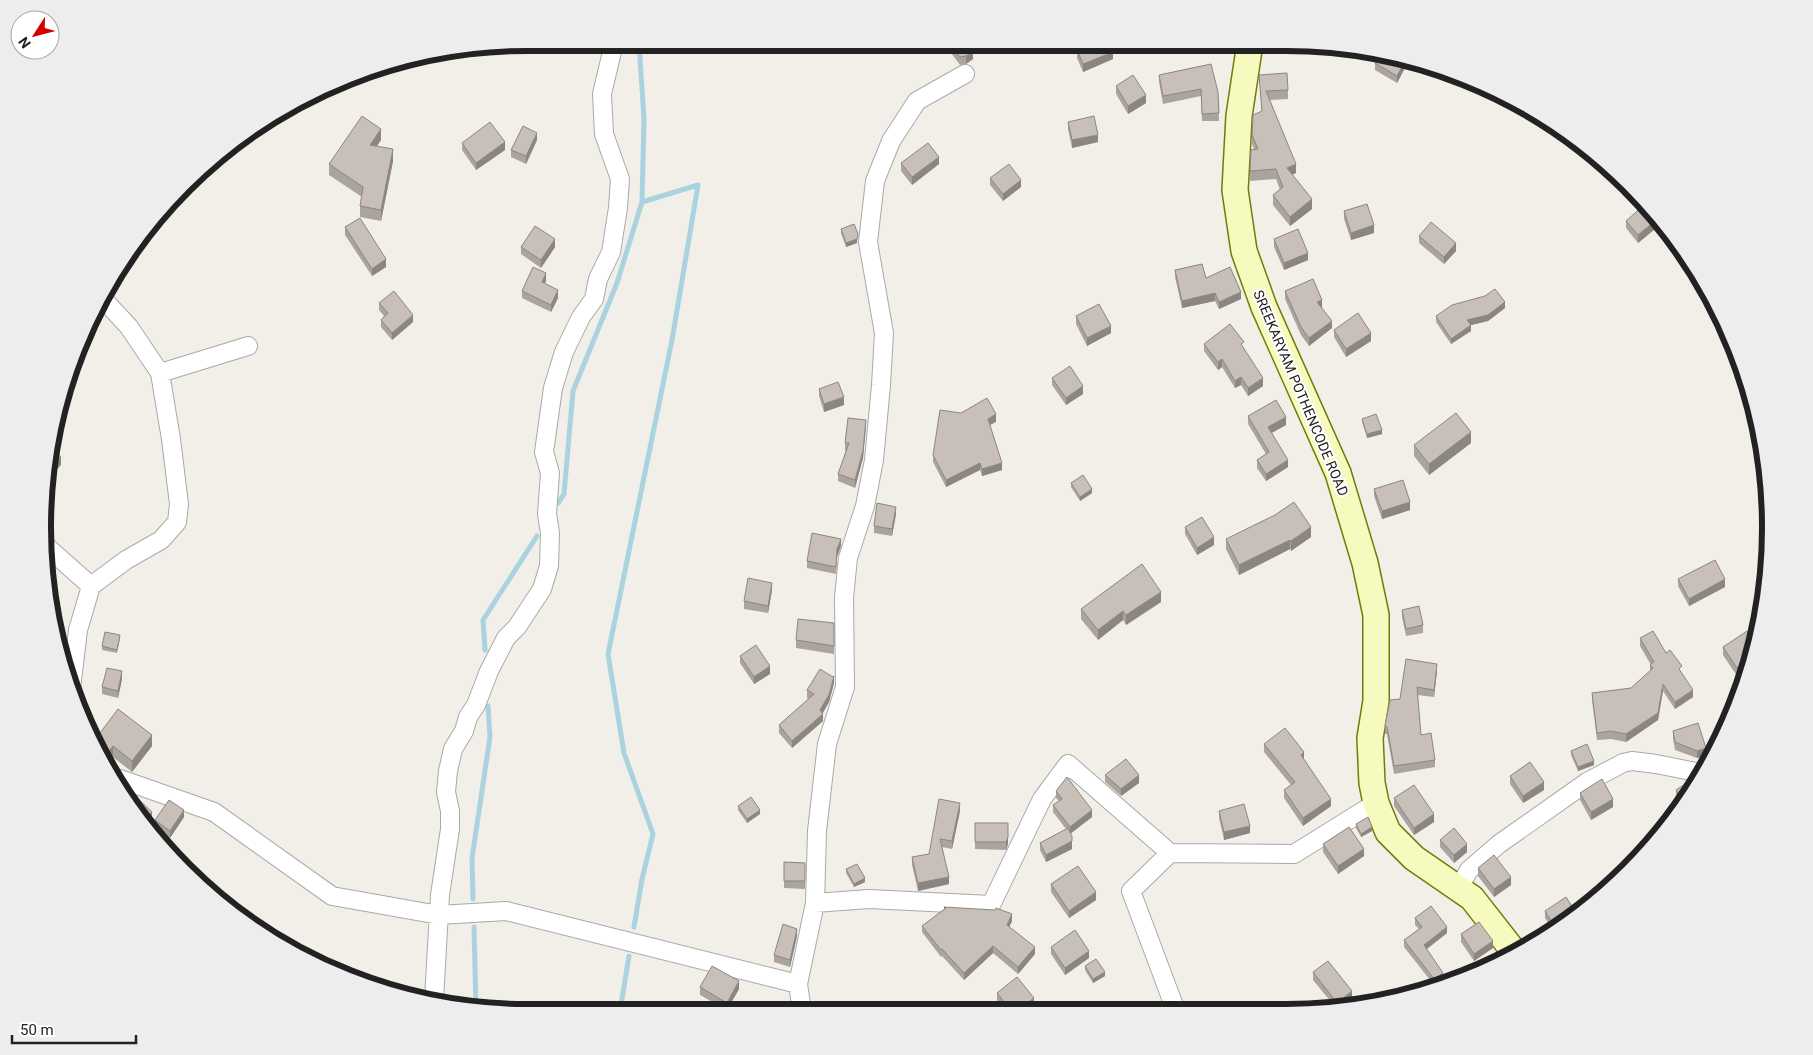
<svg xmlns="http://www.w3.org/2000/svg" width="1813" height="1055" font-family="Roboto,sans-serif">
<rect width="100%" height="100%" fill="#f2efe9"/>
<g fill="none" stroke-linecap="round" stroke-linejoin="round">
<!-- stream -->
<path stroke="#aad3df" stroke-width="5" d="M558 503 564 494 573 391 617 283 642 202
M485 650 483 620 537 536
M473 899 472 858 490 737 488 706
M474 927 476 1008
M634 927 642 879 653 834 624 753 608 654 672 340 698 185 642 202 644 119 639 43
M620 1011 629 956"/>
<defs>
<path id="minor" d="M160 373 248 346
M45 543 47 547 91 586
M71 689 78 630 91 586 126 560 161 540 177 522 179 504 171 439 160 373 129 327 105 301
M120 779 214 812 332 896 439 915 506 911 798 984
M1170 853 1131 891 1176 1011
M1458 889 1469 870 1499 844 1587 782 1623 763 1632 761 1656 764 1701 773
M815 903 869 899 991 905 1042 799 1068 764 1170 853 1294 854 1376 803
M434 999 440 895 450 829V811L446 792 448 771 453 749 464 731 468 717 476 705 489 671 506 638 517 627 542 589 549 566 550 533 547 514 550 473 544 452 553 388 564 352 581 317 594 299 598 279 611 252 618 208 620 179 604 134 602 94 614 43
M802 1011 798 984 815 903 817 831 827 744 845 687 844 597 848 558 865 506 874 460 881 385 884 333 868 242 875 181 891 141 917 101 965 74"/>
<path id="secondary" d="M1250 43 1239 116 1235 190 1244 251 1264 307 1338 473 1365 563 1376 615V701L1370 738 1372 783 1376 803 1388 832 1414 858 1472 898 1515 953"/>
</defs>
<!-- minor casing -->
<use href="#minor" stroke="#a9a9a9" stroke-width="20"/>
<!-- secondary casing -->
<use href="#secondary" stroke="#707d05" stroke-width="28"/>
<!-- minor -->
<use href="#minor" stroke="#fff" stroke-width="18"/>
<!-- secondary -->
<use href="#secondary" stroke="#f7fabf" stroke-width="25"/>
</g>
<!-- wall -->
<path fill="#aba49e" d="M946 43H967L973 59 966 64 960 65 946 46Z
M1215 43H1231L1227 53 1215 49Z
M1077 50 1113 59 1083 72 1077 58Z
M1375 63 1405 68 1397 83 1375 70Z
M1159 75 1218 92 1219 121H1202L1201 96 1163 104 1159 82Z
M1259 75 1288 90V99L1270 100 1296 173 1292 175 1312 209 1290 226 1273 205V195L1280 190 1276 179 1250 181V171L1254 149 1252 144V135L1262 112Z
M1116 86 1146 103 1128 114 1116 94Z
M1068 122 1098 142 1072 148 1068 129Z
M381 140 377 146 393 161 381 221 360 217V206L362 197 329 175V164Z
M537 140 526 164 511 157V150Z
M462 143 505 150 476 170 462 150Z
M901 163 939 164 912 185 901 171Z
M990 178 1021 187 1003 201 990 185Z
M1344 211 1374 233 1351 240 1344 219Z
M1626 221 1655 229 1638 243 1626 228Z
M345 227 386 267 372 276 345 235Z
M841 229 858 234 857 243 846 247 841 233Z
M1419 236 1456 251 1444 264 1419 243Z
M1274 239 1308 260 1284 270 1274 247Z
M521 247H555L541 268 521 254Z
M1175 270 1206 278 1241 299 1219 309 1215 301 1182 308 1175 277Z
M546 281 545 283 558 298 551 312 522 298V291Z
M1285 291 1322 307 1332 328 1309 346 1301 335 1285 299Z
M379 303 413 322 392 340 381 327V320L384 316 379 310Z
M1505 308 1488 321 1471 325V331L1451 344 1436 322V316Z
M1076 316 1111 333 1087 346 1076 324Z
M1334 330 1371 341 1346 357 1334 337Z
M1204 344 1244 349 1263 386 1248 396 1241 385 1235 388 1222 367 1218 370 1204 351Z
M1052 378 1083 394 1066 405 1052 385Z
M819 389 844 405 824 412 819 396Z
M1248 416 1286 425 1271 433 1288 467 1266 481 1257 468V460L1266 454 1248 424Z
M1362 419 1382 434 1367 438 1362 422Z
M996 422 990 425 1002 470 982 476 980 470 946 487 933 462V455Z
M866 428 863 458 855 488 838 481V474L846 451 845 450V443Z
M1471 443 1429 475 1414 456V445Z
M1071 483 1092 493 1080 501 1071 487Z
M1374 489 1410 510 1382 519 1374 496Z
M896 514 892 536 874 533V526Z
M1185 527 1214 545 1197 555 1185 534Z
M1311 537 1291 551 1290 549 1239 575 1226 549V539Z
M841 546 837 557 836 574 807 568V561Z
M1678 579 1725 587 1689 606 1678 586Z
M772 590 768 613 744 609V601Z
M1161 602 1126 625 1123 620 1098 640 1081 619V609Z
M1402 610 1423 625V633L1406 636 1402 617Z
M834 623V654L796 648V640Z
M1747 631 1737 676 1723 655V647Z
M1640 638 1666 653 1682 673 1693 697 1675 709 1663 691 1658 720 1626 742 1611 739 1597 740 1592 700V693L1631 688 1650 671V665H1651L1640 646Z
M120 639 117 653 102 650V646Z
M740 656 770 674 754 684 740 663Z
M1437 671 1434 697 1417 695 1421 735 1435 760V767L1394 774 1387 734H1385V726L1400 699Z
M122 679 118 698 102 694V687Z
M834 683 829 702 823 713V721L792 748 779 733V725L809 699 807 698V690Z
M1673 731 1706 756 1697 758 1675 750 1673 739Z
M97 737 152 746 132 772 113 757 110 761Z
M1264 744 1304 759 1331 806 1303 826 1284 798V790L1291 785 1264 752Z
M1571 751 1594 765 1578 771 1571 755Z
M1105 775 1139 783 1121 796 1105 782Z
M1510 776 1544 790 1523 803 1510 784Z
M1676 790 1689 797 1682 806 1676 798Z
M1056 791 1092 817 1071 833 1072 849 1046 862 1040 850V843L1066 829 1053 812V805L1059 801 1056 798Z
M1580 793 1613 807 1591 820 1580 800Z
M1394 798 1434 822 1414 835 1394 806Z
M738 806 760 814 747 823 738 810Z
M960 811 952 849 942 847 949 884 918 891 912 865V857L929 854Z
M1219 811 1250 833 1224 840 1219 818Z
M184 817 170 838 155 828V820Z
M975 823H1008V844L1006 850 975 849Z
M1356 824 1372 831 1361 837 1356 828Z
M1440 840 1467 852 1454 863 1440 847Z
M1323 844 1364 856 1338 874 1323 852Z
M784 862 805 863V889L784 888Z
M1478 868 1511 885 1494 897 1478 876Z
M846 869 865 882 854 887 846 873Z
M1051 884 1096 900 1069 918 1051 892Z
M944 907 1012 921 1009 927 1035 954 1018 974 993 953 964 980 942 956 941 957 922 932V926L944 909Z
M1545 911H1575L1552 929 1545 918Z
M1415 918 1447 933 1427 949 1443 979 1434 985 1404 947V940L1419 929 1415 925Z
M1461 934 1493 948 1474 961 1461 942Z
M797 936 790 967 774 962V955Z
M1051 947 1089 958 1065 975 1051 954Z
M1085 966 1105 976 1093 983 1085 970Z
M1313 972 1352 999 1342 1007 1336 1008 1313 980Z
M700 987 739 989 727 1010 700 995Z
M997 993 1034 1005 1027 1011H1005L997 1001Z"/>
<!-- shaded-wall -->
<path fill="#8b8681" d="M1229 43H1231L1227 53V49Z
M973 51V59L966 64V56Z
M1113 52V59L1083 72V64Z
M1405 61V68L1397 83V76Z
M1146 95V103L1128 114V106Z
M381 129V140L370 156V145Z
M537 133V140L526 164V156Z
M1098 135V142L1072 148V140Z
M505 142V150L476 170V163Z
M393 149V161L381 221V210Z
M939 157V164L912 185V177Z
M1296 164V173L1287 177V168Z
M1021 180V187L1003 201V194Z
M1312 199V209L1290 226V217Z
M1655 221V229L1638 243V235Z
M1374 225V233L1351 240V233Z
M555 239V247L541 268V260Z
M857 239V243L846 247V243Z
M1456 243V251L1444 264V257Z
M1308 253V260L1284 270V263Z
M386 259V267L372 276V269Z
M546 273V281L542 289V282Z
M558 290V298L551 312V305Z
M1241 292V299L1219 309V302Z
M1215 293V301L1182 308V301Z
M1322 300V307L1317 309V302Z
M1505 302V308L1488 321 1471 325V331L1451 344V339L1467 320Z
M413 315V322L392 340V333Z
M1332 321V328L1309 346V338Z
M1111 326V333L1087 346V338Z
M1371 333V341L1346 357V349Z
M1222 359V367L1218 370V362Z
M1241 377V385L1235 388V381Z
M1263 378V386L1248 396V388Z
M1083 386V394L1066 405V398Z
M844 397V405L824 412V404Z
M996 414V422L988 426V419Z
M1286 417V425L1268 435V427Z
M866 420 863 458 855 488V480Z
M1382 430V434L1367 438V434Z
M1471 432V443L1429 475V464Z
M61 457V465L49 478 50 470Z
M1288 460V467L1266 481V474Z
M980 463V470L946 487V480Z
M1002 463V470L982 476V469Z
M1092 489V493L1080 501V497Z
M1410 502V510L1382 519V511Z
M896 507V514L892 536V529Z
M1311 527V537L1291 551V541Z
M1214 537V545L1197 555V548Z
M841 539V546L837 557 836 574 837 549Z
M1290 540V549L1239 575V565Z
M1725 579V587L1689 606V599Z
M772 583V590L768 613V606Z
M1161 592V602L1126 625V615Z
M1123 611V620L1098 640V630Z
M1750 660 1747 669 1737 676V668Z
M1437 664V671L1434 697V690Z
M770 666V674L754 684V677Z
M122 671V679L118 698V691Z
M834 676V683L829 702 822 714H823V721L792 748V741L820 710Z
M1663 684V691L1658 720 1626 742V734Z
M1693 690V697L1675 709V702Z
M152 735V746L132 772V761Z
M1716 745 1712 754 1708 755V748Z
M113 746V757L110 761 106 755Z
M1706 748V756L1697 758V751Z
M1304 752V760L1301 755Z
M1594 761V765L1578 771V767Z
M1139 775V783L1121 796V789Z
M1544 782V790L1523 803V796Z
M1331 799V806L1303 826V818Z
M1613 799V807L1591 820V812Z
M960 803V811L952 849V841Z
M184 810V817L170 838V831Z
M760 810V814L747 823V819Z
M1092 810V817L1070 834V827Z
M152 812V820L146 826 143 822Z
M1434 814V822L1414 835V828Z
M1250 826V833L1224 840V832Z
M1372 827V831L1361 837V834Z
M1008 837V844L1006 850V842Z
M1072 841V849L1046 862V855Z
M1467 844V852L1454 863V855Z
M1364 849V856L1338 874V866Z
M949 877V884L918 891V883Z
M1511 877V885L1494 897V889Z
M865 878V882L854 887V884Z
M1096 892V900L1069 918V911Z
M1012 914V921L1007 932V925Z
M1447 927V933L1424 951V945Z
M797 929V936L790 967V960Z
M1493 941V948L1474 961V954Z
M993 946V953L964 980V973Z
M1035 947V954L1018 974V967Z
M1089 951V958L1065 975V968Z
M1105 972V976L1093 983V979Z
M1443 973V979L1434 985V979Z
M739 981V989L727 1010V1003Z
M1352 991V999L1342 1007H1337V1003Z
M1034 998V1005L1027 1011H1017Z"/>
<!-- building -->
<path fill="#c7bfb8" stroke="#8b8681" d="M949 43H967L973 51 966 56 960 57Z
M1093 43H1109L1113 52 1083 64 1077 50Z
M1215 43H1229L1227 49 1215 45Z
M1379 56 1405 61 1397 76 1375 63Z
M1211 64 1218 92 1219 113 1202 114 1201 89 1163 96 1159 75Z
M1287 73 1288 90 1266 91 1296 164 1287 168 1312 199 1290 217 1273 195 1283 187 1276 169 1250 171 1251 150 1258 149 1252 135 1253 115 1262 111 1259 75Z
M1133 75 1146 95 1128 106 1116 86Z
M362 116 381 129 370 145 393 149 381 210 360 206 363 187 329 164Z
M1094 116 1098 135 1072 140 1068 122Z
M490 122 505 142 476 163 462 143Z
M523 126 537 133 526 156 511 150Z
M928 143 939 157 912 177 901 163Z
M1009 164 1021 180 1003 194 990 178Z
M1367 204 1374 225 1351 233 1344 211Z
M1643 206 1655 221 1638 235 1626 221Z
M360 218 386 259 372 269 345 227Z
M1431 222 1456 243 1444 257 1419 236Z
M854 224 858 234 857 239 846 243 841 229Z
M535 226 555 239 541 260 521 247Z
M1298 229 1308 253 1284 263 1274 239Z
M1202 264 1206 278 1230 267 1241 292 1219 302 1215 293 1182 301 1175 270Z
M533 267 546 273 542 282 558 290 551 305 522 291Z
M1313 279 1322 300 1317 302 1332 321 1309 338 1301 327 1285 291Z
M1495 289 1505 302 1488 315 1467 320 1471 325 1451 339 1436 316 1452 305 1485 296Z
M394 291 413 315 392 333 381 320 388 313 379 303Z
M1099 304 1111 326 1087 338 1076 316Z
M1358 313 1371 333 1346 349 1334 330Z
M1230 324 1244 342 1241 344 1263 378 1248 388 1241 377 1235 381 1222 359 1218 362 1204 344Z
M1070 366 1083 386 1066 398 1052 378Z
M838 382 844 397 824 404 819 389Z
M987 398 996 414 988 419 1002 463 982 469 980 463 946 480 933 455 940 410 961 413Z
M1276 400 1286 417 1268 427 1288 460 1266 474 1257 460 1269 452 1248 416Z
M1456 413 1471 432 1429 464 1414 445Z
M1376 414 1382 430 1367 434 1362 419Z
M848 418 866 420 863 451 855 480 838 474 849 443H845Z
M53 450 61 457 50 470Z
M1083 475 1092 489 1080 497 1071 483Z
M1403 480 1410 502 1382 511 1374 489Z
M1294 502 1311 527 1291 541 1290 540 1239 565 1226 539 1275 515Z
M877 503 896 507 892 529 874 526Z
M1202 517 1214 537 1197 548 1185 527Z
M812 533 841 539 837 549 836 567 807 561Z
M1715 560 1725 579 1689 599 1678 579Z
M1142 564 1161 592 1126 615 1123 611 1098 630 1081 609Z
M748 578 772 583 768 606 744 601Z
M1419 606 1423 625 1406 629 1402 610Z
M798 619 834 623V646L796 640Z
M1653 631 1666 653 1670 650 1682 666 1679 669 1693 690 1675 702 1663 684 1658 713 1626 734 1611 731 1597 733 1592 693 1631 688 1653 668 1650 665 1654 662 1640 638Z
M1747 631 1755 643 1750 660 1737 668 1723 647Z
M105 632 120 635 117 650 102 646Z
M756 645 770 666 754 677 740 656Z
M1406 659 1437 664 1434 690 1417 687 1421 735 1431 733 1435 760 1394 766 1387 727 1385 726 1390 700 1400 699Z
M107 668 122 671 118 691 102 687Z
M820 669 833 677 834 676 829 695 820 710 823 714 792 741 779 725 814 694 807 690Z
M118 709 152 735 132 761 113 746 106 755 97 737Z
M1698 723 1706 748 1697 751 1675 742 1673 731Z
M1285 728 1304 752 1301 755 1331 799 1303 818 1284 790 1295 782 1264 744Z
M1715 728 1724 731 1716 745 1708 748Z
M1587 744 1594 761 1578 767 1571 751Z
M1126 759 1139 775 1121 789 1105 775Z
M1530 762 1544 782 1523 796 1510 776Z
M1698 776 1699 777 1689 797 1684 802 1676 790Z
M1067 777 1092 810 1070 827 1053 805 1062 799 1056 791Z
M1602 779 1613 799 1591 812 1580 793Z
M1414 785 1434 814 1414 828 1394 798Z
M131 792 152 812 143 822 128 796Z
M751 797 760 810 747 819 738 806Z
M939 799 960 803 952 841 940 839 949 877 918 883 912 857 929 854Z
M169 800 184 810 170 831 155 820Z
M1244 804 1250 826 1224 832 1219 811Z
M1368 817 1372 827 1361 834 1356 824Z
M975 823H1008V837L1006 842H975Z
M1349 827 1364 849 1338 866 1323 844Z
M1068 828 1072 836V841L1046 855 1040 843Z
M1454 828 1467 844 1454 855 1440 840Z
M1494 855 1511 877 1494 889 1478 868Z
M784 862 805 863V881H784Z
M857 864 865 878 854 884 846 869Z
M1078 866 1096 892 1069 911 1051 884Z
M1566 897 1575 911 1555 927 1545 911Z
M1431 906 1447 927 1424 945 1443 973 1434 979 1404 940 1422 927 1415 918Z
M944 907 995 910 996 908 1012 914 1007 925 1035 947 1018 967 993 946 964 973 942 949 941 950 922 926 946 908Z
M1479 922 1493 941 1474 954 1461 934Z
M783 924 797 929 790 960 774 955Z
M1075 930 1089 951 1065 968 1051 947Z
M1096 959 1105 972 1093 979 1085 966Z
M1328 961 1352 991 1337 1003 1313 972Z
M712 966 739 981 727 1003 700 987Z
M1017 977 1034 998 1017 1011H1011L997 993Z"/>
<g text-anchor="middle" stroke-width="4" stroke-linejoin="round" paint-order="stroke">
<!-- street labels -->
<g font-size="14" fill="#222" stroke="#fff">
<text transform="translate(1301 393) rotate(67)" y="5">SREEKARYAM POTHENCODE ROAD</text>
</g>
</g>
<!-- crop -->
<path d="M0 0H1813V1055H0ZM527 51H1286A476 476 0 0 1 1762 527V528A476 476 0 0 1 1286 1004H527A476 476 0 0 1 51 528V527A476 476 0 0 1 527 51Z" fill="#ededed" fill-rule="evenodd"/>
<path fill="none" stroke="#222" stroke-width="6" d="M527 51H1286A476 476 0 0 1 1762 527V528A476 476 0 0 1 1286 1004H527A476 476 0 0 1 51 528V527A476 476 0 0 1 527 51Z"/>
<!-- north arrow -->
<g transform="translate(35 35) rotate(234)"><circle r="24" fill="#ffffff" stroke="#a7a7a7"/>
<path d="M0-4L9 19L0 12L-9 19Z" fill="#d40000"/>
<text y="-8" font-size="14" font-weight="bold" text-anchor="middle" fill="#222222">N</text>
</g>
<!-- scale -->
<path d="M12 1035v8h124v-8" fill="none" stroke="#222222" stroke-width="2.5"/>
<text x="20" y="1035" font-size="15" fill="#222222" stroke="#ffffff" stroke-width="4" paint-order="stroke">50 m</text>
</svg>
